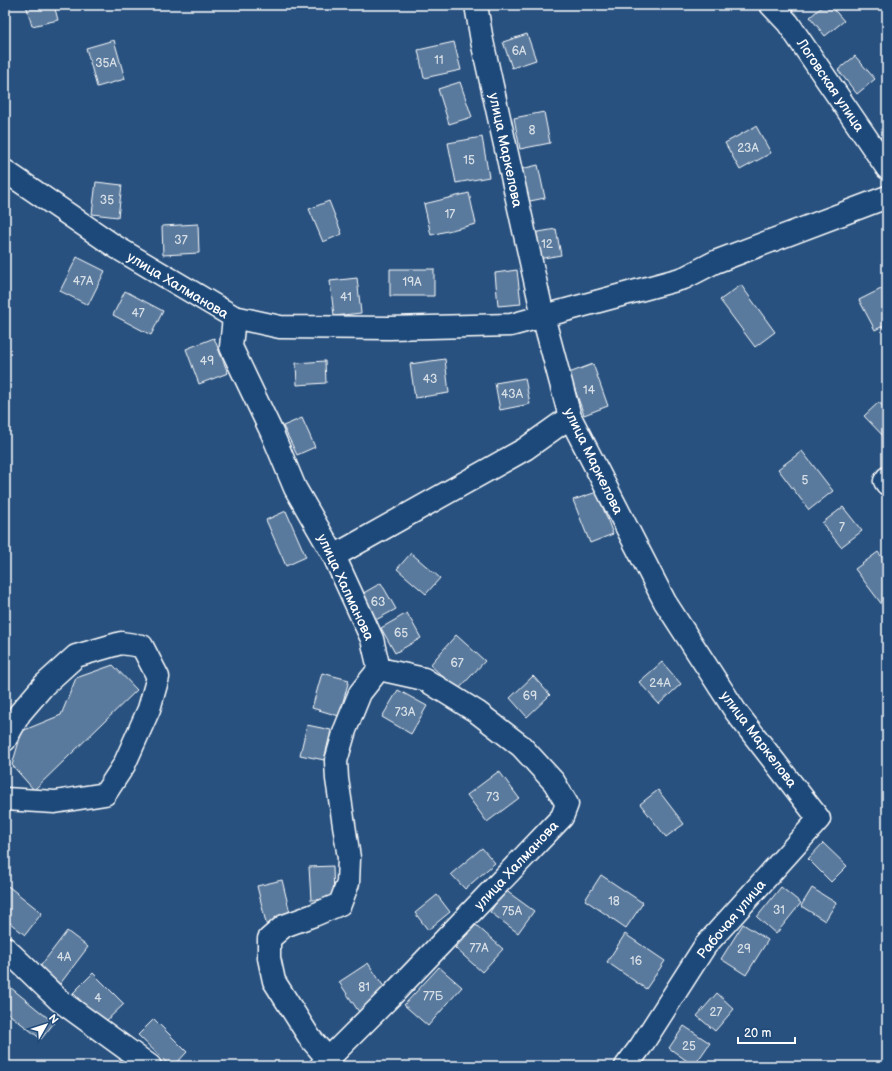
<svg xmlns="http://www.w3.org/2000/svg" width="892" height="1071" font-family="'Balsamiq Sans',sans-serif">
<rect width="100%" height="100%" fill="#28517f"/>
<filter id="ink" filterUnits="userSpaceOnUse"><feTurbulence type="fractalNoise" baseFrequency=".025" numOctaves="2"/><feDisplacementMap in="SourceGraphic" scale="8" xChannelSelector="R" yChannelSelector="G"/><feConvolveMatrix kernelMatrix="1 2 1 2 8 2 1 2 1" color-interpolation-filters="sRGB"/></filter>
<g filter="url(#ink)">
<!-- building -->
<path fill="#5a7a9d" stroke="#fff" d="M26 5H54L58 20 32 26Z
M824 5H830L844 21 825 36 810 17Z
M527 34 536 60 512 68 503 42Z
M114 40 125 79 97 87 86 48Z
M454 42 461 70 424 78 418 50Z
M855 56 875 79 857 94 838 70Z
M460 82 472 117 449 124 438 89Z
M544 112 550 143 520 149 514 118Z
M756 126 771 153 740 170 725 143Z
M482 137 489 177 456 183 448 143Z
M538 165 545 198 525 202 517 170Z
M96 182 122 185 118 217 92 214Z
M469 193 476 224 431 235 424 204Z
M329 201 342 234 323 242 309 209Z
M198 224 199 253 163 255 162 226Z
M556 229 561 255 538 259 533 233Z
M77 257 105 271 88 305 60 291Z
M390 269H434V296H390Z
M517 270 521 304 498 306 495 273Z
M357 278 361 313 334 316 330 281Z
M741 285 775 332 755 347 720 300Z
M887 286V324L875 330 859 300Z
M125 291 163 311 151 335 113 315Z
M214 338 228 373 199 384 186 349Z
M445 359 449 393 415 398 410 364Z
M325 361 326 383 297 385 296 363Z
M593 364 608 406 584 415 569 373Z
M525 378 530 404 500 410 495 383Z
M879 402 887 411V440L864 416Z
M302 418 315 447 297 455 283 426Z
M802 451 833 491 809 510 778 469Z
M597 492 613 534 590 543 573 500Z
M843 507 862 531 841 547 822 523Z
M286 511 306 557 286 566 266 520Z
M878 552 887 564V603L883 606 855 569Z
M411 553 440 578 426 594 397 569Z
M381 583 396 609 374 621 360 595Z
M407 613 421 638 395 653 381 628Z
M456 635 485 661 458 690 430 665Z
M662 662 681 684 659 704 639 682Z
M113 665 137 690 34 790 12 765 22 731 61 715 76 678Z
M322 673 349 680 339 716 312 708Z
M533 676 550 695 527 717 510 698Z
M398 690 427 706 411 734 382 717Z
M307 725 331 730 324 760 300 755Z
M499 771 519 798 487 822 467 795Z
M658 790 684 824 666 837 640 804Z
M823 843 847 866 831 882 808 859Z
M482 848 495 863 465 889 451 874Z
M333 866 334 899 311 900 309 867Z
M601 875 643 903 626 928 585 900Z
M282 880 292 921 267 927 257 886Z
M8 886 42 913 25 935 5 919V890Z
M781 887 801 903 776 934 757 917Z
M812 888 836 903 825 921 801 906Z
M505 890 534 911 518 933 490 912Z
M437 895 450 912 428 930 415 913Z
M743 924 768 940 746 975 721 959Z
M476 925 503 949 482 972 455 948Z
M67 931 88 947 60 984 39 968Z
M625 934 665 961 646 989 607 962Z
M368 963 388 993 359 1012 339 982Z
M439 967 462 987 428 1026 404 1005Z
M93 973 124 1004 104 1023 73 993Z
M5 983 54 1023 41 1039 5 1011Z
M717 993 734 1009 715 1031 697 1016Z
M154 1019 187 1052 174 1066H170L138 1035Z
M684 1026 710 1043 694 1066 669 1048Z"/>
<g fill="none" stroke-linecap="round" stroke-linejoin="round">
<defs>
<path id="minor" d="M476 5 482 41 543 316 570 417 665 602 736 712 819 819 705 946 641 1046 626 1066
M771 5 788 23 887 168
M5 171 116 247 234 317 231 347 272 433 295 488 334 556 372 639 379 669 424 679 477 712 521 746 554 782 567 804 562 817 391 996 321 1066
M234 317 280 327 389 328 511 325 684 278 715 262 887 197
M887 478 885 481 887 484
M334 556 525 449 570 417
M5 740 20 713 44 685 76 656 121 643 142 646 158 677 149 709 124 765 105 794 55 802 5 799
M5 948 59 1000 150 1066
M328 1059 310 1038 274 981 269 958V939L284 926 314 915 340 904 348 883 349 858 337 779 336 761 345 730 360 693 379 669"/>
</defs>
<!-- minor casing -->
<use href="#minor" stroke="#fff" stroke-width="25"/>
<!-- minor -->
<use href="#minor" stroke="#1f4a7a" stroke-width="22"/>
</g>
</g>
<g text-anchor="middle" stroke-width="4" stroke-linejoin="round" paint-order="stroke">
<!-- number labels -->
<g font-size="12" fill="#d6dee6">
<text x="519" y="55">6А</text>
<text x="439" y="64">11</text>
<text x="106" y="67">35А</text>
<text x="532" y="134">8</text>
<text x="748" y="152">23А</text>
<text x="469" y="164">15</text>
<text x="107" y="204">35</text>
<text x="450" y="218">17</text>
<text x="181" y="244">37</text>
<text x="547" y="248">12</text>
<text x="83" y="285">47А</text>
<text x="412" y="286">19А</text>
<text x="346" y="301">41</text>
<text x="138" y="317">47</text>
<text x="207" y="365">49</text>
<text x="430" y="383">43</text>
<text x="589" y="394">14</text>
<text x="512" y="398">43А</text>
<text x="805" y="484">5</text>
<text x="842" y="531">7</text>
<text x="378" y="606">63</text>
<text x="401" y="637">65</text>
<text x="457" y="667">67</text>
<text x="660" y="687">24А</text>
<text x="530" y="700">69</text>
<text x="405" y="716">73А</text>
<text x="493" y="801">73</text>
<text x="614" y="905">18</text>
<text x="779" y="914">31</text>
<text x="512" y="915">75А</text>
<text x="479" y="952">77А</text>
<text x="744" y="953">29</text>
<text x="64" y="961">4А</text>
<text x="636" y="965">16</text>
<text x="364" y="991">81</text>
<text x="433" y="1000">77Б</text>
<text x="98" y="1002">4</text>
<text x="716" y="1016">27</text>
<text x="689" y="1050">25</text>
</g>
<!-- street labels -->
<g font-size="14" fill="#fff" stroke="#1f4a7a">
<text transform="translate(831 85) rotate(56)" y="5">Логовская улица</text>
<text transform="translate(506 150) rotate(78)" y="5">улица Маркелова</text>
<text transform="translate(178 285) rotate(31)" y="5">улица Халманова</text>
<text transform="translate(594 461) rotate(64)" y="5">улица Маркелова</text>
<text transform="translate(346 587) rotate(65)" y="5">улица Халманова</text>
<text transform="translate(759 739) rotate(53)" y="5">улица Маркелова</text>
<text transform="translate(516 865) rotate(-47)" y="5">улица Халманова</text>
<text transform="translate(731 919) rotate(-50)" y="5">Рабочая улица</text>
</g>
</g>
<!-- margin -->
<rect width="892" height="1071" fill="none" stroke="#1f4a7a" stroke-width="20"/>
<rect x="10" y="10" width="872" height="1051" fill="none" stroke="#fff" stroke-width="1.5" filter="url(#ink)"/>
<!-- north arrow -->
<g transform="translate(46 1025) rotate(51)" stroke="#1f4a7a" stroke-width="3" paint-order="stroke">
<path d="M0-3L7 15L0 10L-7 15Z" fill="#ffffff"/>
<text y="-6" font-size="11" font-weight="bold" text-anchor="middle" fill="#ffffff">N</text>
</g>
<!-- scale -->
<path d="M738 1037v6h57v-6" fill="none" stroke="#ffffff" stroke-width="2"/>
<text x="744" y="1037" font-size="12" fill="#ffffff" stroke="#1f4a7a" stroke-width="3" paint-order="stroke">20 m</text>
</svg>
